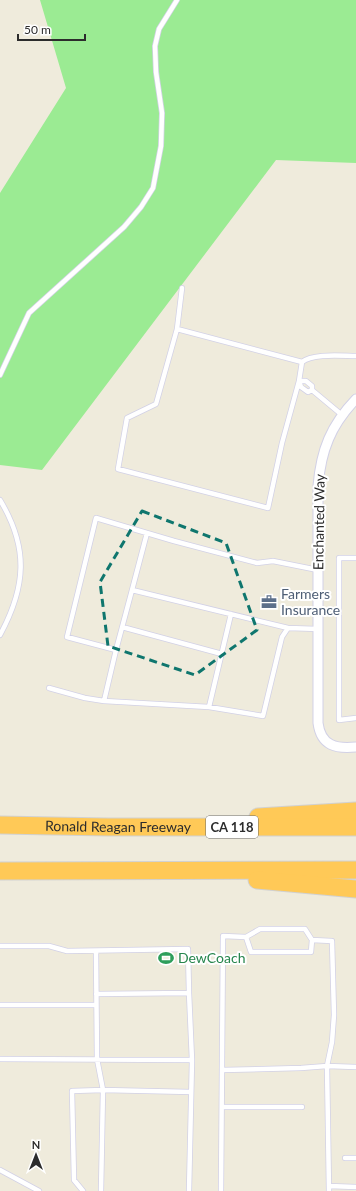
<svg xmlns="http://www.w3.org/2000/svg" width="356" height="1191" font-family="Lato,sans-serif">
<rect width="100%" height="100%" fill="#efebdc"/>
<!-- green -->
<path fill="#9beb93" d="M40 0H356V163L276 160 42 470 0 465V193L66 88Z"/>
<g fill="none" stroke-linecap="round" stroke-linejoin="round">
<defs>
<path id="service" d="M177 329 182 288
M302 362C313 353 342 356 356 356
M0 375 29 313 124 227 141 207 153 188 161 146 162 113 156 72 155 46 159 29 177 0
M299 381 282 443 268 508 118 469 127 418 156 404 177 329 302 362 299 381 301 387 308 392 312 390
M299 381H306L312 386V390L342 415
M0 500C29 548 26 587 0 635
M147 533 132 590 288 628
M356 558H339V720L356 718
M318 570 273 561 257 563 174 541 96 518 67 637 116 650 104 701 209 707 263 716 282 637 288 628 318 629
M122 627 222 654
M116 650 132 590
M49 688 85 698 104 701
M209 707 231 614
M312 940 332 941 334 1015 332 1042 327 1066 329 1191
M0 946H49L67 951 188 949 189 993 192 1060 0 1059
M96 951 97 1059 103 1090 101 1191
M96 994 189 993
M0 1005H96
M222 1070 301 1068 327 1066 356 1067
M222 1107H302
M345 1158H356
M0 1170 39 1191
M329 1186 356 1187
M83 1191 74 1180 72 1091 103 1090 191 1092
M189 1191 192 1060
M221 1191 223 936 246 937 260 929H305L312 940 311 952H251L246 937"/>
<path id="minor" d="M356 399C331 425 321 450 318 486V723C321 746 336 749 356 747"/>
<g id="motorway">
<path d="M258 817 356 811"/>
<path id="s1" d="M0 825 108 827H356"/>
<path d="M0 871 356 870"/>
<path d="M257 880 356 889"/>
</g>
</defs>
<!-- service casing -->
<use href="#service" stroke="#d2d1e6" stroke-width="6"/>
<!-- minor casing -->
<use href="#minor" stroke="#d2d1e6" stroke-width="11"/>
<!-- motorway casing -->
<use href="#motorway" stroke="#d1d1d1" stroke-width="19"/>
<!-- service -->
<use href="#service" stroke="#fff" stroke-width="4.5"/>
<!-- minor -->
<use href="#minor" stroke="#fff" stroke-width="9"/>
<!-- motorway -->
<use href="#motorway" stroke="#ffc957" stroke-width="17"/>
</g>
<!-- marked area -->
<path fill="none" stroke="#0f766e" stroke-width="3" stroke-dasharray="8 5" stroke-linejoin="round" d="M142 511 226 543 257 630 195 675 108 646 100 582Z"/>
<!-- icons -->
<defs>
<symbol id="office-bare" viewBox="-9 -9 18 18"><path d="M-6-3h4V-5.5h4V-3h4V5H-6ZM-1-4.5V-3h2v-1.5ZM-6 0V1H6V0Z" fill="#5c6f8a" stroke="#fff" stroke-width="2.5" paint-order="stroke"/></symbol>
<symbol id="stadium-bare" viewBox="-9 -9 18 18"><path d="M0-5a6.5 5 0 1 0 0 10a6.5 5 0 1 0 0-10ZM-3.5-1.8h7v3.6h-7Z" fill="#2e9e5b" stroke="#fff" stroke-width="2.5" paint-order="stroke"/></symbol>
</defs>
<g fill-rule="evenodd">
<use href="#office-bare" x="258" y="591" width="22" height="22"/>
<use href="#stadium-bare" x="155" y="947" width="22" height="22"/>
</g>
<g text-anchor="middle" stroke-width="4" stroke-linejoin="round" paint-order="stroke">
<!-- shield labels -->
<rect fill="#fff" stroke="#6b6b6b" stroke-width="1" x="206" y="816" width="52" height="22" rx="3"/>
<g font-size="13" font-weight="bold" fill="#2c2c2c">
<text x="232" y="832">CA 118</text>
</g>
<!-- street labels -->
<g font-size="14" fill="#2c2c2c" stroke="#fff">
<text transform="translate(319 522) rotate(-89)" y="5">Enchanted Way</text>
<text dy="5" stroke="none"><textPath href="#s1" startOffset="118">Ronald Reagan Freeway</textPath></text>
</g>
<!-- service labels -->
<g font-size="14" fill="#4e5e75" stroke="#fff" text-anchor="start">
<text x="281" y="599">Farmers<tspan x="281" dy="16">Insurance</tspan></text>
</g>
<!-- leisure labels -->
<g font-size="14" fill="#27864d" stroke="#fff" text-anchor="start">
<text x="178" y="963">DewCoach</text>
</g>
</g>
<!-- north arrow -->
<g transform="translate(36 1155)" stroke="#ffffff" stroke-width="3" paint-order="stroke">
<path d="M0-3L7 15L0 10L-7 15Z" fill="#2c2c2c"/>
<text y="-6" font-size="11" font-weight="bold" text-anchor="middle" fill="#2c2c2c">N</text>
</g>
<!-- scale -->
<path d="M18 34v6h67v-6" fill="none" stroke="#2c2c2c" stroke-width="2"/>
<text x="24" y="34" font-size="12" fill="#2c2c2c" stroke="#ffffff" stroke-width="3" paint-order="stroke">50 m</text>
</svg>
